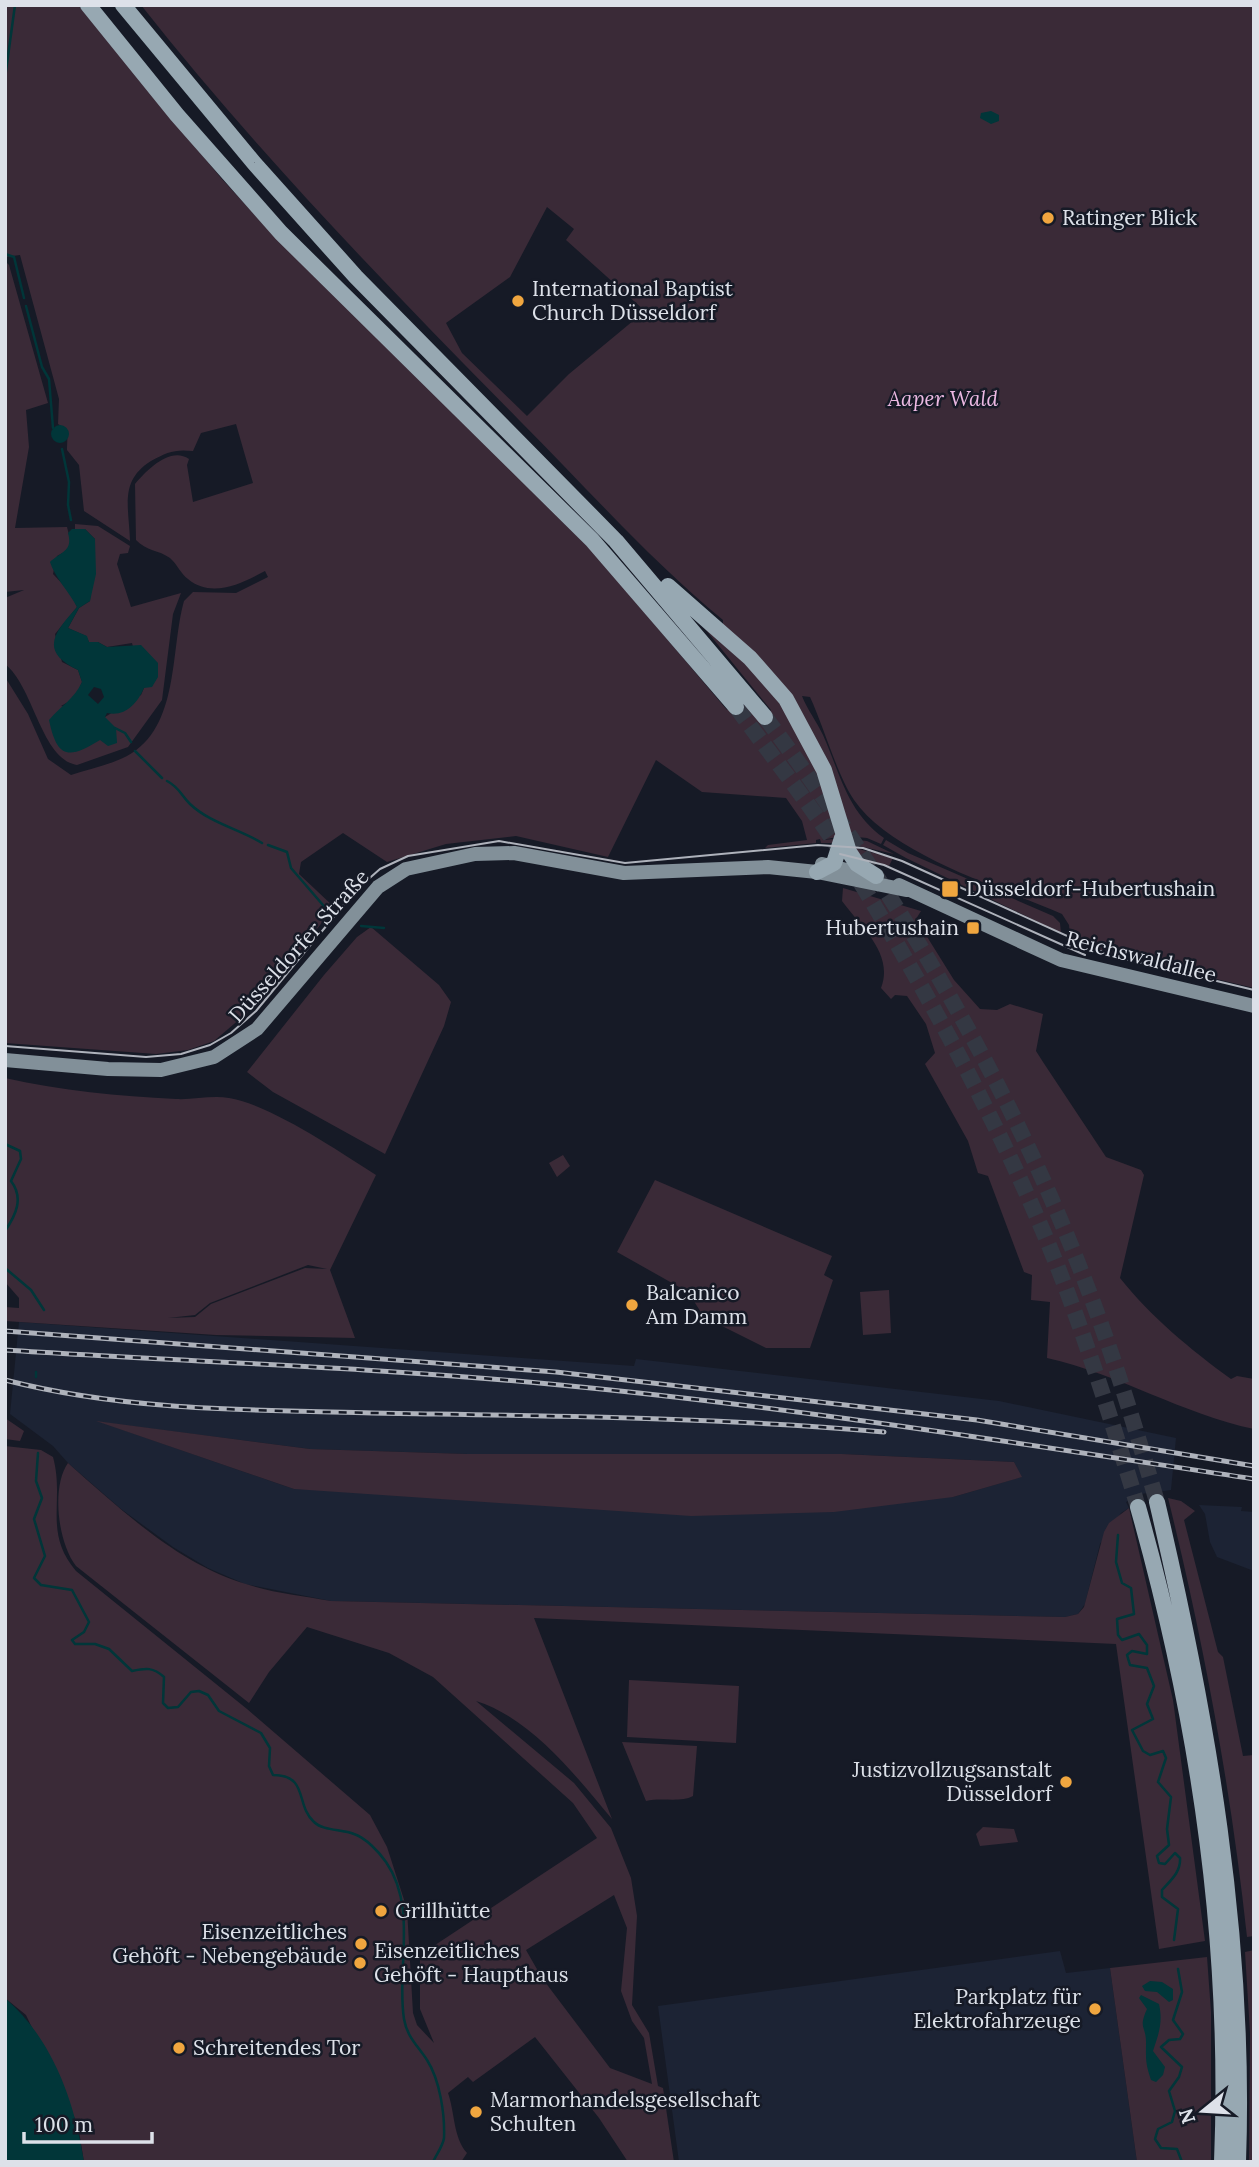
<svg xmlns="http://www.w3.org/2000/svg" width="1259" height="2167" font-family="Lora,serif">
<rect width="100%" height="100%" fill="#161a26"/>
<!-- built -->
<path fill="#1c2334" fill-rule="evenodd" d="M19 1322 634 1366 636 1359 999 1401 1176 1438 1171 1490 1141 1494 1126 1502 1129 1508 1121 1513 1100 1544 1085 1604 1078 1614 1065 1617 331 1601 245 1584 208 1568 173 1547 121 1509 68 1463 53 1446 10 1414ZM100 1422 310 1449 467 1454H842L1014 1462 1021 1477 953 1497 294 1489Z
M1199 1505 1242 1507 1241 1511 1254 1512V1571L1217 1557 1210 1542 1205 1514Z
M1060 1951 1066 1973 1110 1968 1137 2162H679L658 2006Z"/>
<!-- green -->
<path fill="#3a2a37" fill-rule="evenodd" d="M5 5H78L221 178 277 239 596 555 727 710 742 700 767 714 771 710 697 619 746 656 809 743 837 837 822 840 836 839 837 843H821L820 839 816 840V843L765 848 768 845 807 840 802 821 786 798 702 792 656 760 608 857 516 836 446 844 387 862 343 833 301 862 299 874 334 907 261 1001 214 1041 188 1050 156 1054 5 1043V677L28 714 48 759 71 775C89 769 110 765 127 756 180 728 170 650 184 601L193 592 236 593 268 577 265 571C242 583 212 599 188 579 181 574 177 564 170 558 159 550 146 551 136 540L135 484C147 470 170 446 189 459L187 465 193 502 253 483 236 424 201 433 193 451C175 449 167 452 151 461 119 481 129 507 130 541L84 511 79 465 67 450C67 437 70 430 58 424L59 399 20 255 5 257Z
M141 5H1254V988L1111 954 1070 937 1069 925 1062 914C1001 888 891 854 854 800 837 775 824 727 810 697L802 696C807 709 817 722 823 735 840 773 847 812 884 838L881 844 867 838 847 836 817 747 723 626V620C650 560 586 487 519 420 388 287 257 152 141 5ZM547 207 574 229 566 240 645 311 569 374 527 416 462 353 446 323 510 277Z
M5 261 9 265 48 403 26 410 29 447 15 528 67 527 71 543 68 550 57 556 53 574 70 592 77 607 55 634 62 662 78 670 82 682 75 698 61 706 105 717 141 695 144 688 132 643 107 647 98 642H89L86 636 68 628 79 608 90 601 95 539 85 529H75V524L98 526 130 546 128 553 120 554 117 564 131 607 181 593 173 614 162 700 128 747 77 765C41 759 34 687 5 664V598L24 590 5 592Z
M848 839 867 841 894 854 850 844Z
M886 840 908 853 1053 916 1060 923 1061 933 906 858 883 845Z
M851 847 893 858 889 866 854 856Z
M843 888 921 911 916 919 954 980 980 1009 997 1010 1010 1004 1043 1014 1036 1051 1043 1062 1106 1157 1141 1170 1144 1175 1120 1278C1150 1316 1191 1350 1231 1379L1237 1376 1254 1379V1429C1182 1414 1119 1374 1047 1358L1050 1302 1031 1300 1032 1275 1024 1272 988 1176 978 1173 968 1141 925 1064 935 1053 926 1024 907 996 895 995 891 999 881 988C894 954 862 928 842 901Z
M371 927 439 985 451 1002 444 1026 385 1154 273 1092 247 1072 324 975 357 937Z
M5 1078C62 1091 118 1096 176 1099 193 1100 212 1095 229 1098 269 1104 340 1152 376 1175L330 1270 355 1338 216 1335 5 1321V1307L19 1308V1298L5 1282ZM308 1265 327 1269 305 1268 211 1304 195 1317 168 1318 195 1315 210 1303Z
M563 1155 570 1166 557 1177 549 1163Z
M655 1180 832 1256 824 1275 833 1280 810 1348H766L704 1317 688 1292 617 1252Z
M889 1290 891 1333 863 1335 860 1292Z
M5 1418 24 1431 20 1441 5 1439Z
M96 1421 310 1449 467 1454H842L1014 1462 1022 1477 953 1497 834 1512 691 1516 294 1489Z
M5 1446 41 1450 53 1457C65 1501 43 1532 76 1571L247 1709 370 1815 387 1847 407 1909 413 2013 417 2025 434 2043 420 2009V1955L597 1838 573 1803 433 1677 389 1653 307 1627 269 1672 249 1703 76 1566C58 1543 51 1487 68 1463 120 1509 178 1564 246 1584 273 1593 303 1596 331 1601L1065 1617 1078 1614 1084 1607 1104 1532 1109 1523 1129 1508 1173 1700 1205 1941 1159 1949 1116 1644 534 1618 612 1819C576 1776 531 1718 476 1701L574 1783 611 1828 631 1878 637 1916 632 2005 649 2033 658 2086 663 2088 674 2162H628L599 2118 535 2037 473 2082 468 2077 448 2093C455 2113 453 2137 467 2153L461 2162H84L78 2125 26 2015 5 1998ZM614 1895 627 1928 621 1991 632 2021 644 2038 652 2084 610 2068 542 1978 526 1950Z
M1168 1498 1181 1501 1195 1511 1184 1520 1218 1652 1223 1657 1243 1756 1254 1755V1936L1247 1937C1231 1789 1204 1643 1168 1498Z
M629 1680 739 1686 736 1743 627 1737Z
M622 1742 697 1746 693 1796C680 1803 661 1797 646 1801Z
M947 1770 951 1773 989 1775V1779L951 1778 946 1781 943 1773Z
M983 1827 1014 1829 1018 1842 980 1846 976 1834Z
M1254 1950V2162H1249L1250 2033 1245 1952Z
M1207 1957 1211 2012V2162H1137L1110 1968Z"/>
<!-- water -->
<path fill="#013639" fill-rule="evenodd" d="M991 111 999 115V121L991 124 980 118 981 113Z
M51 434a9 9 0 1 1 18 0a9 9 0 1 1-18 0Z
M72 529H85L95 539 96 574 90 601 79 608 68 628 87 636 89 642H98L107 647 141 645 158 663V677L152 687 144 688C137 704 125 717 107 713L105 717 116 728 117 743 108 746 100 740C68 760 57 758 49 720 61 706 74 699 82 682L78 670C38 651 55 632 77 607 69 592 54 576 50 562 62 551 73 551 68 533ZM94 687 101 689 104 697 98 704 88 695Z
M1150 1981 1162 1982 1173 1989V2000L1169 2002 1157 1992 1145 1991 1142 1986Z
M1141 1995 1159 2004C1163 2022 1159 2033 1153 2051L1165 2067 1163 2075 1156 2082 1151 2080C1145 2062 1146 2059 1146 2042 1146 2026 1138 2029 1147 2009L1139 1998Z
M5 1998C52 2038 75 2102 84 2162H5Z"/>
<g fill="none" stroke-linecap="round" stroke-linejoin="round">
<!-- stream -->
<path stroke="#013639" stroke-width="2.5" d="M5 78 15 5
M5 254 14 257 24 298
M26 306 42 367 49 379 53 428
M62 449 69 482 68 505 71 520
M115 728 125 733 131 742
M135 751 162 778
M167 781C179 787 181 795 190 804 210 823 239 829 262 843
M268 845 287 852 291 868 329 912
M361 926 384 928
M5 1144 20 1151 21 1159 11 1181C24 1198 16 1215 5 1231
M5 1268 31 1290 44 1310
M36 1377V1372
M38 1453 36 1481 42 1498 34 1519 45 1556 34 1578 41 1585 72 1590 89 1622 84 1632 72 1640 75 1644H95L109 1649 132 1671C146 1668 153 1667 164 1677L163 1703 168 1708 178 1707 191 1692 199 1691 208 1695 219 1711 261 1733 270 1748 269 1766 273 1775C309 1775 295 1805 314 1822 323 1831 342 1829 354 1834 366 1838 379 1852 386 1862 418 1908 396 1969 404 2019 407 2037 418 2046 427 2060 440 2080 445 2115 444 2138 443 2146 436 2155 433 2162
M1118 1535 1116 1562 1122 1583 1131 1588 1134 1614 1117 1619 1118 1635 1122 1640 1139 1634 1147 1645V1654L1132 1651 1127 1655 1130 1665 1147 1668 1154 1686 1147 1704 1153 1719 1132 1730 1143 1751 1150 1755 1163 1751 1166 1758 1158 1782 1171 1797 1167 1829 1169 1845 1157 1856 1159 1863 1165 1864 1175 1853 1180 1858C1181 1872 1171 1880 1162 1890V1897L1178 1909 1174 1940
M1178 1969 1182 1992 1173 2020 1183 2034 1180 2039 1169 2040 1161 2047 1182 2067 1179 2077 1169 2091 1175 2111 1172 2122 1158 2129 1155 2139 1161 2148 1177 2149 1182 2162"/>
<!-- highway-tunnel -->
<path stroke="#343843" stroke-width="16" stroke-dasharray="16 8" stroke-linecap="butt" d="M736 707C778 764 822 820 859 880 925 989 986 1100 1037 1217 1078 1311 1108 1409 1138 1507
M765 717C894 889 1006 1075 1083 1276 1112 1350 1135 1426 1157 1502"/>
<!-- major -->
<path stroke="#829099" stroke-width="14" d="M822 864 867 875
M899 885 1061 960 1254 1006
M5 1060 108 1069 161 1070 214 1057 257 1029 378 887 406 869 475 854 514 853 624 873 768 867 817 872 906 890"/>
<!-- highway -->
<path stroke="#97a8b2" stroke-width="16" d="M88 5 177 115 281 233 592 540 736 707
M123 5 254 163 356 277 616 541 765 717
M668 586 750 658 786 699 824 770 849 852 857 864 876 876
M817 872 834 863 842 838
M1157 1502C1208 1719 1246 1937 1238 2162
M1138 1507C1198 1719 1231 1941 1222 2162"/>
<!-- tram -->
<path stroke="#aeb2bb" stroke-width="2" d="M840 854 884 865 1085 955
M5 1046 146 1057 181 1054 210 1045 231 1033 256 1011 356 890 380 869 408 856 499 841 625 863 818 845 863 848 902 861 1109 955 1254 990"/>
<defs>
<path id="rail" d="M5 1331 556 1372 977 1420 1254 1466
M5 1350C190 1362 375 1367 560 1385 793 1407 1022 1444 1254 1479
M5 1380C126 1411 249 1410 372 1413 543 1416 714 1417 884 1432"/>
</defs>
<!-- rail casing -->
<use href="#rail" stroke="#aeb2bb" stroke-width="5"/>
<!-- rail -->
<use href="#rail" stroke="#161a26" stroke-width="2.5" stroke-dasharray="8" stroke-linecap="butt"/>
</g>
<!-- markers -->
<g fill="#f0a63f" stroke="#161a26" stroke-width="2.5">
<circle cx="1048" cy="218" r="7"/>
<circle cx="518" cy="301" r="7"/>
<rect x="941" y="880" width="18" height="18" rx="3.5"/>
<rect x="966" y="921" width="14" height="14" rx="3.5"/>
<circle cx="632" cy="1305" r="7"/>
<circle cx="1066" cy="1782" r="7"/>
<circle cx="381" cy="1911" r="7"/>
<circle cx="361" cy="1944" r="7"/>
<circle cx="360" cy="1963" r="7"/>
<circle cx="1095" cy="2009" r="7"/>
<circle cx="179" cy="2048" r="7"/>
<circle cx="476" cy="2112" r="7"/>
</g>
<g text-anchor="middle" stroke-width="5" stroke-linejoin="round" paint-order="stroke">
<!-- poi labels -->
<g font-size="21" fill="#dde1e9" stroke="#161a26" text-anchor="start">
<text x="1062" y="225">Ratinger Blick</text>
<text x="532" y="296">International Baptist<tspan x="532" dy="24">Church Düsseldorf</tspan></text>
<text x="966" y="896">Düsseldorf-Hubertushain</text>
<text x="959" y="935" text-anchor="end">Hubertushain</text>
<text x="646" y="1300">Balcanico<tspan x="646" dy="24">Am Damm</tspan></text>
<text x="1052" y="1777" text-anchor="end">Justizvollzugsanstalt<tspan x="1052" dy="24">Düsseldorf</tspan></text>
<text x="395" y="1918">Grillhütte</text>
<text x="347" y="1939" text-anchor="end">Eisenzeitliches<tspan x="347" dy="24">Gehöft - Nebengebäude</tspan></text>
<text x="374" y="1958">Eisenzeitliches<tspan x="374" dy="24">Gehöft - Haupthaus</tspan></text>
<text x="1081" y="2004" text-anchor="end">Parkplatz für<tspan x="1081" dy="24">Elektrofahrzeuge</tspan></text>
<text x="193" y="2055">Schreitendes Tor</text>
<text x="490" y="2107">Marmorhandelsgesellschaft<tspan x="490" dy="24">Schulten</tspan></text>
</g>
<!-- park labels -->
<g font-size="21" font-style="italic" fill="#ecb9e3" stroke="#161a26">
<text x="943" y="406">Aaper Wald</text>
</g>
<!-- street labels -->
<g font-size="21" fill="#dde1e9" stroke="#161a26">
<text transform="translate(299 946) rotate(-48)" y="7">Düsseldorfer Straße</text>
<text transform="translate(1141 957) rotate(14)" y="7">Reichswaldallee</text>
</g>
</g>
<!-- border -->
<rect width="1259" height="2167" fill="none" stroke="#dde1e9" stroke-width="14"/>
<!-- north arrow -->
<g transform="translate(1203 2111) rotate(252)" stroke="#161a26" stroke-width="5" paint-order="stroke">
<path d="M0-5L12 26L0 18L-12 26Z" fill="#dde1e9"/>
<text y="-10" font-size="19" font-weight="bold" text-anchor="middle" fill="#dde1e9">N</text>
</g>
<!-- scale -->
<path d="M24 2132v10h128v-10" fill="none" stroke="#dde1e9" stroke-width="3.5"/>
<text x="35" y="2132" font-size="21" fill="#dde1e9" stroke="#161a26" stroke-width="5" paint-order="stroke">100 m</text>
</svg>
